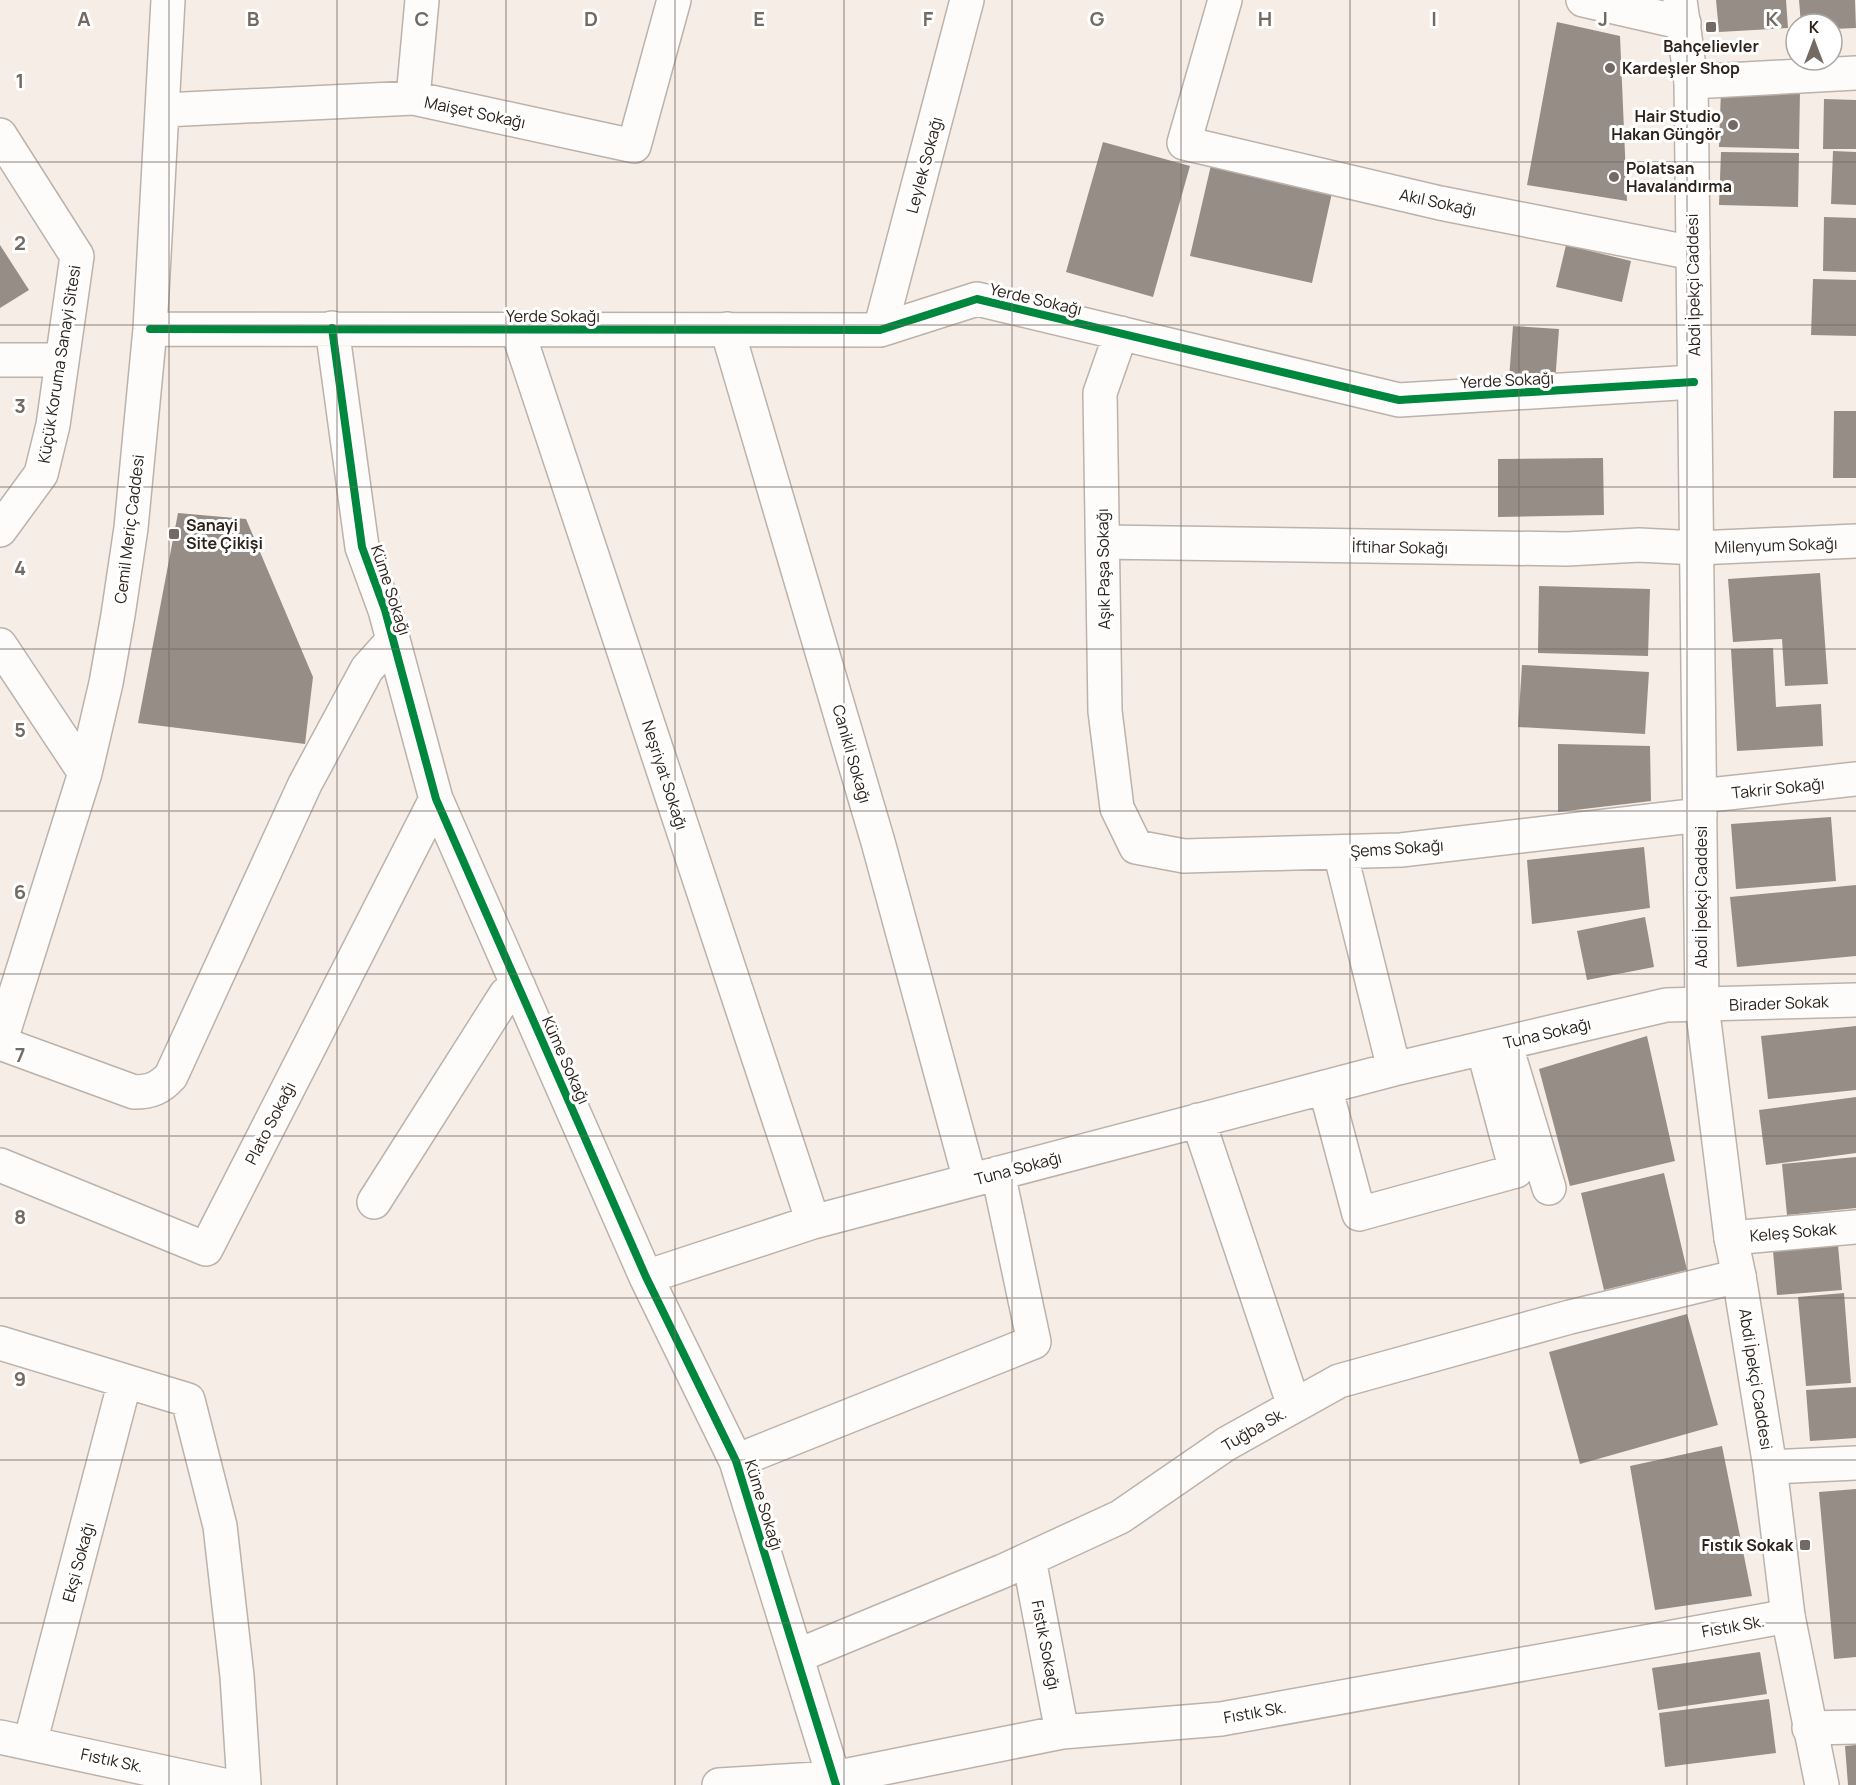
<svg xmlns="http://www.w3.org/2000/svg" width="1856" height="1785" font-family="Manrope,sans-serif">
<rect width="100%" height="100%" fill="#f6ede6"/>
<!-- building -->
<path fill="#968d87" d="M1716 0H1786L1788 28 1719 32Z
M1799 0H1855L1856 28 1832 29V24H1801Z
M1557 22 1620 36 1627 201 1527 185Z
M1721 89 1800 90 1799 149 1719 147Z
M1824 99 1856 100V149H1823Z
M1103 142 1190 166 1153 297 1066 272Z
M1833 151 1856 152V205L1831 204Z
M1721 152 1799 153 1798 207 1719 205Z
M1211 165 1332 193 1312 283 1190 256Z
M1824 217 1856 218V272L1823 271Z
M0 245 29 290 0 308Z
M1566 245 1631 261 1622 302 1556 287Z
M1813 279 1856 280V336L1811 335Z
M1513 326 1559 329 1555 383 1509 379Z
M1834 411H1856V478H1833Z
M1603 458 1604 515 1498 517V459Z
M178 513 246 519 313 677 305 744 138 723Z
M1820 573 1828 684 1785 686 1782 639 1733 642 1728 579Z
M1539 586 1650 589 1648 656 1538 653Z
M1773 648 1776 707 1821 704 1823 746 1737 751 1731 649Z
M1522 665 1649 672 1645 734 1518 727Z
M1558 744 1650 746 1651 801 1558 812Z
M1831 817 1836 881 1736 889 1731 824Z
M1644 847 1650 908 1532 924 1527 860Z
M1856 885V956L1737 967 1730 897Z
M1645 917 1654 967 1587 980 1577 931Z
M1856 1026V1090L1768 1099 1761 1036Z
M1647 1036 1675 1161 1570 1186 1539 1069Z
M1856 1097V1153L1766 1165 1759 1110Z
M1856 1157V1208L1787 1215 1782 1164Z
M1664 1173 1687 1270 1604 1290 1581 1193Z
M1838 1245 1842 1290 1777 1295 1773 1251Z
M1844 1293 1851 1383 1806 1386 1798 1297Z
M1687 1314 1718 1425 1580 1464 1549 1352Z
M1856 1387V1438L1810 1441 1806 1390Z
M1722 1446 1752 1596 1655 1610 1630 1466Z
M1856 1489V1657L1834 1659 1819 1492Z
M1760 1652 1767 1694 1658 1710 1652 1668Z
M1769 1699 1776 1753 1665 1767 1659 1713Z
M1856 1745V1785H1848L1845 1746Z"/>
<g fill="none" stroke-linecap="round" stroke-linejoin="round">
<defs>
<path id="minor" d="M1225 0 1184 143 1440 203 1693 253
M1583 0 1684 23
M1691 82 1856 73
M413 98 422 0
M164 110 413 98 634 146 674 0
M0 135 77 256 53 425 41 474 0 530
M332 328 362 547 385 610 436 799 646 1277 736 1461 836 1785
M150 329 880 330 977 299 1399 400 1694 382
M517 329 813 1222
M727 329 878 842 970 1180
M880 330 967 0
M1121 333 1100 393 1105 711 1117 808 1136 847 1184 856 1401 850 1700 815
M0 360H62
M1103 542 1567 549 1639 545 1697 548 1856 541
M0 645 85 773
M1700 796 1856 779
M1340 852 1394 1069
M0 1043 85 773 106 683 118 615 131 528 150 329 168 0
M0 1043 134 1092C151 1092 160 1088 171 1076L305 784 367 669 393 640
M1505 1043 1549 1188
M1325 1087 1359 1214 1516 1171 1483 1048
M1198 1120 1294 1406
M0 1165 206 1249 436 799
M374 1202 506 994 519 987
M1731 1238 1856 1227
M646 1277 813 1222 1394 1069 1666 1005 1856 1000
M0 1343 188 1400 220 1526 237 1676 244 1785
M736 1461 1034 1342 998 1173
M1770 1467 1856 1463
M1029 1559 1062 1732
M797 1656 1003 1571 1120 1517 1226 1444 1339 1381 1570 1317 1739 1276
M1809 1728 1856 1727
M0 1737 223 1785
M30 1743 125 1381
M719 1785 834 1778 1062 1732 1221 1719 1788 1616"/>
<path id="major" d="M1680 0 1691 82 1702 1005 1731 1238 1739 1276 1770 1467 1788 1616 1822 1785"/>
</defs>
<!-- minor casing -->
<use href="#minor" stroke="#bbb2ab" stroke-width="36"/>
<!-- major casing -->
<use href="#major" stroke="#bbb2ab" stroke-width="36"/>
<!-- minor -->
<use href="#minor" stroke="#fefcfb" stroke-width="33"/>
<!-- major -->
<use href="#major" stroke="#fefcfb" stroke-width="33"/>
<defs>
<path id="cycleway" d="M332 328 362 547 385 610 436 799 646 1277 736 1461 836 1785
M150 329 880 330 977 299 1399 400 1694 382"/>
</defs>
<!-- cycleway casing -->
<use href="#cycleway" stroke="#fff" stroke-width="11"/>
<!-- cycleway -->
<use href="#cycleway" stroke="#00873e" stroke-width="8"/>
</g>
<!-- grid -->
<path fill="none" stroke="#736a63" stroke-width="1.5" stroke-opacity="0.55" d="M169 0V1785M337 0V1785M506 0V1785M675 0V1785M844 0V1785M1012 0V1785M1181 0V1785M1350 0V1785M1519 0V1785M1687 0V1785M0 162H1856M0 325H1856M0 487H1856M0 649H1856M0 811H1856M0 974H1856M0 1136H1856M0 1298H1856M0 1460H1856M0 1623H1856"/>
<!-- markers -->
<g fill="#736a63" stroke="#fff" stroke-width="2">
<rect x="1705" y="21" width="12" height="12" rx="3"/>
<circle cx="1610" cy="68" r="6"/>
<circle cx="1733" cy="125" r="6"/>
<circle cx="1614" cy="177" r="6"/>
<rect x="168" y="528" width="12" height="12" rx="3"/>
<rect x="1799" y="1539" width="12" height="12" rx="3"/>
</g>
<g text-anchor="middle" stroke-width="6" stroke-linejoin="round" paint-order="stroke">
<!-- poi labels -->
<g font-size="16" font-weight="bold" fill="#2d231c" stroke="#fff" text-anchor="start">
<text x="1711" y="52" text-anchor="middle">Bahçelievler</text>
<text x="1622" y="74">Kardeşler Shop</text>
<text x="1721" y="122" text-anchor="end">Hair Studio<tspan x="1721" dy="18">Hakan Güngör</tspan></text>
<text x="1626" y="174">Polatsan<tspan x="1626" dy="18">Havalandırma</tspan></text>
<text x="186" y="531">Sanayi<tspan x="186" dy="18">Site Çikişi</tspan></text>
<text x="1793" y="1551" text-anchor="end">Fıstık Sokak</text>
</g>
<!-- street labels -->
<g font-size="16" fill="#2d231c" stroke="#fff">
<text transform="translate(475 112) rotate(12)" y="6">Maişet Sokağı</text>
<text transform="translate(924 165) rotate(-75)" y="6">Leylek Sokağı</text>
<text transform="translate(1438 202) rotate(12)" y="6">Akıl Sokağı</text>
<text transform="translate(1693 285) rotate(-91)" y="6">Abdi İpekçi Caddesi</text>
<text transform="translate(1036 299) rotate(13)" y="6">Yerde Sokağı</text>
<text x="553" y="322">Yerde Sokağı</text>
<text transform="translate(59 364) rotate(-81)" y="6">Küçük Koruma Sanayi Sitesi</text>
<text transform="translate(1507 380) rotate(-3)" y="6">Yerde Sokağı</text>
<text transform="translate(129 529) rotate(-83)" y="6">Cemil Meriç Caddesi</text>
<text transform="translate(1776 545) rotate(-2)" y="6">Milenyum Sokağı</text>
<text transform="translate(1400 547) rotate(1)" y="6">İftihar Sokağı</text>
<text transform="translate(1103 569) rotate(-91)" y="6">Aşık Paşa Sokağı</text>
<text transform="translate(391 590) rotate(72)" y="6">Küme Sokağı</text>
<text transform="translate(852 754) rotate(74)" y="6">Canikli Sokağı</text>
<text transform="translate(665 775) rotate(72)" y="6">Neşriyat Sokağı</text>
<text transform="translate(1778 788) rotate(-6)" y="6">Takrir Sokağı</text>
<text transform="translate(1397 848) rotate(-4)" y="6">Şems Sokağı</text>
<text transform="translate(1701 897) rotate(-90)" y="6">Abdi İpekçi Caddesi</text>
<text transform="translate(1779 1003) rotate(-2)" y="6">Birader Sokak</text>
<text transform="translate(1547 1033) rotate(-13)" y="6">Tuna Sokağı</text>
<text transform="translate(566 1060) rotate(66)" y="6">Küme Sokağı</text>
<text transform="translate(270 1123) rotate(-63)" y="6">Plato Sokağı</text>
<text transform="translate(1018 1168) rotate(-15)" y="6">Tuna Sokağı</text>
<text transform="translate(1793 1232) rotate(-5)" y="6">Keleş Sokak</text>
<text transform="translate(1756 1379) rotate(81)" y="6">Abdi İpekçi Caddesi</text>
<text transform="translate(1254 1429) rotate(-30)" y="6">Tuğba Sk.</text>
<text transform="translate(764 1505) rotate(73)" y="6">Küme Sokağı</text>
<text transform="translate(78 1562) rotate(-75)" y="6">Ekşi Sokağı</text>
<text transform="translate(1733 1626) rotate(-10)" y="6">Fıstık Sk.</text>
<text transform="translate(1046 1645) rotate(79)" y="6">Fıstık Sokağı</text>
<text transform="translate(1255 1712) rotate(-10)" y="6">Fıstık Sk.</text>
<text transform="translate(112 1760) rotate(12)" y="6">Fıstık Sk.</text>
</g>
</g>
<g font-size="20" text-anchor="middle" font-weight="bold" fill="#736a63" stroke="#fff" stroke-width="6" stroke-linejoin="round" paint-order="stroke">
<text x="84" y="26">A</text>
<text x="253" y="26">B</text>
<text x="422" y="26">C</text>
<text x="591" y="26">D</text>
<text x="759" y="26">E</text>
<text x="928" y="26">F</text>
<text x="1097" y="26">G</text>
<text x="1265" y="26">H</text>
<text x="1434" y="26">I</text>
<text x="1603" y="26">J</text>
<text x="1772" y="26">K</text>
<text x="20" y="88">1</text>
<text x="20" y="250">2</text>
<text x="20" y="413">3</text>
<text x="20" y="575">4</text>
<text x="20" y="737">5</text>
<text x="20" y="899">6</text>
<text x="20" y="1062">7</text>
<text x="20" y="1224">8</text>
<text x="20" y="1386">9</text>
</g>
<!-- north arrow -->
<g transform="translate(1814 42)"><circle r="28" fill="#ffffff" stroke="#aba7a4" stroke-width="1.5"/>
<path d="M0-4.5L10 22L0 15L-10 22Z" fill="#736a63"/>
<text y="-9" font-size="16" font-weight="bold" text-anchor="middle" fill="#2d231c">K</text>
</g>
</svg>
